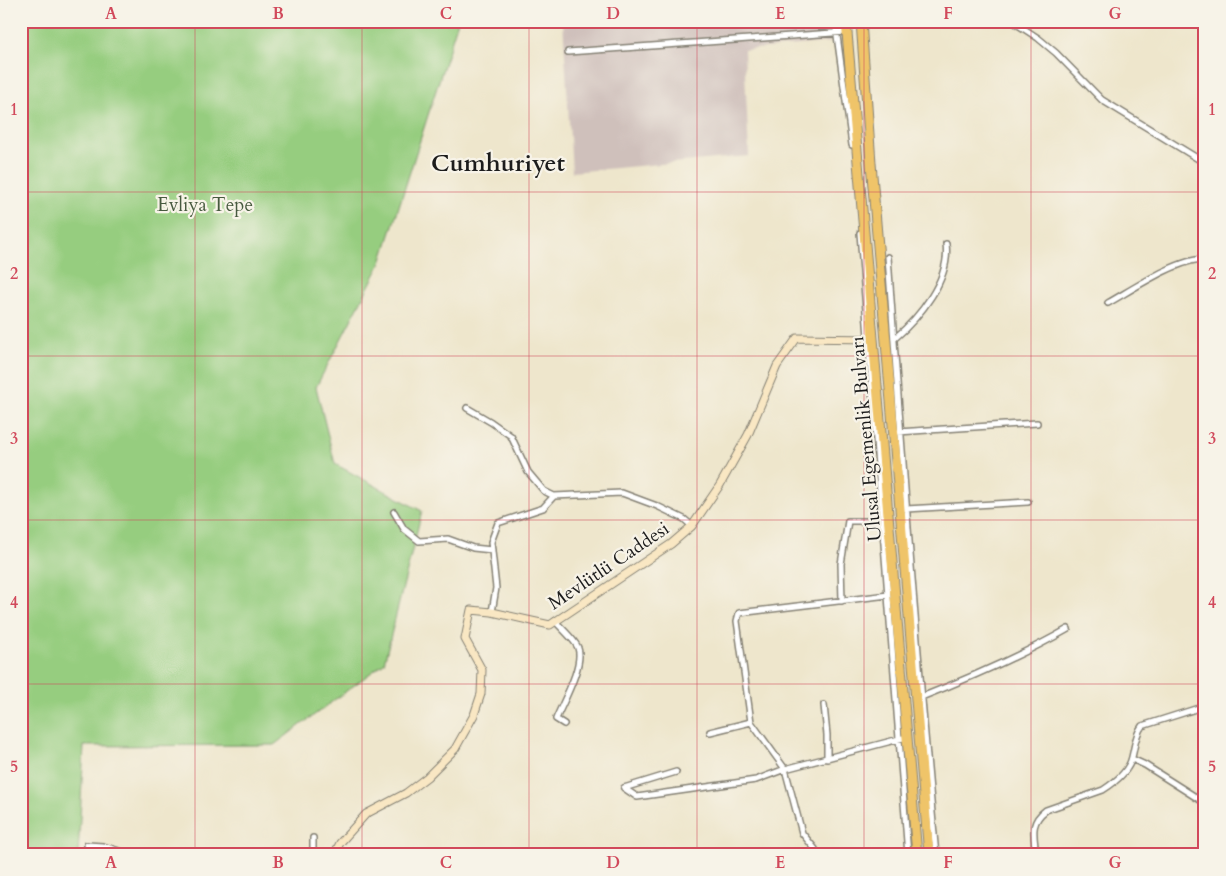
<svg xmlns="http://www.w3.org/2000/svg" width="1226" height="876" font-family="Cardo,serif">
<rect width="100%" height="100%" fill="#f7f3e8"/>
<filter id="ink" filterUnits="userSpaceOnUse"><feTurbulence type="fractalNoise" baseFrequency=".02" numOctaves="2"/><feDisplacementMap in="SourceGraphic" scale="10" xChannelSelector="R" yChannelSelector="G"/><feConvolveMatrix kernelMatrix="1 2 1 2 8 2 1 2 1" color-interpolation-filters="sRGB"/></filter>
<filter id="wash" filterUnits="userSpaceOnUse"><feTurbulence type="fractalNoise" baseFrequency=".0096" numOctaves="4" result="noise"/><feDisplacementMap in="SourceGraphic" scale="20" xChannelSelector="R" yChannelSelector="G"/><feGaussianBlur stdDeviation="1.12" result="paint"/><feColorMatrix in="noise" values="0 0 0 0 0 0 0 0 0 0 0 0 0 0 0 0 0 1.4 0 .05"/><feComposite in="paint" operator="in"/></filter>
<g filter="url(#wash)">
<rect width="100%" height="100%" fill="#eee6cc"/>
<!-- industrial -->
<path fill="#cfc0bb" d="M563 21H829L831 42 744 50 749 156 572 172Z"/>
<!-- green -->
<path fill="#96cd7f" stroke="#59744e" d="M21 21H458L381 263 316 387 335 464 422 511 384 663 274 745 84 746 78 855H21Z"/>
</g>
<g filter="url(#ink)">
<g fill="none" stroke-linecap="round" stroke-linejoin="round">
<defs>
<path id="street" d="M835 21 852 145
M1012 21 1038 38 1056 53 1102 100 1205 163
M568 52 847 32
M860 233 908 855
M888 257C902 456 917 656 936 855
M1108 303C1133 289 1177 259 1205 259
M894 339C919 318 951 279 946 244
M467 408 491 422 511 436 528 472 544 491 554 496 622 493 657 506 684 519 692 526
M898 432 1037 423
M906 509 1028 502
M394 512 404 529 419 541 448 539 473 548 492 550
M888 595 739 613 737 621 751 722 785 769 903 738
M842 601 841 564 848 521H873
M492 612 496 588 491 542 498 523 543 508 554 496
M555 621C560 627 576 641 578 648 584 665 563 702 556 719L564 724
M919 698C970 678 1021 656 1068 629
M824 705 827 735V759
M710 732 751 722
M1132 759 1145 765 1205 803
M624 788 637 797 756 780 785 769 802 833 815 849 816 855
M624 788 676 772
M313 838V855
M87 845 103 846 132 855
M1036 855C1034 835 1029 823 1046 810L1103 790C1114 783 1129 771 1132 757 1135 746 1135 735 1142 726L1205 706"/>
<path id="secondary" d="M334 855 340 843 366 814 406 793 427 777 455 749 474 715 481 694 482 670 465 639 471 610 492 612 550 625 671 544 692 526 720 485 748 435 777 366 797 338 873 339"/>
<path id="highway" d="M846 21 917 855
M861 21 871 163 929 855"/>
</defs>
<!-- street casing -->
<use href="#street" stroke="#858174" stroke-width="8"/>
<!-- secondary casing -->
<use href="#secondary" stroke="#858174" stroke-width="9"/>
<!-- highway casing -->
<use href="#highway" stroke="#858174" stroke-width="11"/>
<!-- street -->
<use href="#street" stroke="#fff" stroke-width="5"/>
<!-- secondary -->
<use href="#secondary" stroke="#f9e7c3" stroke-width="7"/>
<!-- highway -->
<use href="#highway" stroke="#efc469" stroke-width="9"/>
</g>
</g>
<!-- grid -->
<path fill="none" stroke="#d1495b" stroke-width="1" stroke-opacity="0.55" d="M195 21V855M362 21V855M529 21V855M697 21V855M864 21V855M1031 21V855M21 192H1205M21 356H1205M21 520H1205M21 684H1205"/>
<g text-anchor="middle" stroke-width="4.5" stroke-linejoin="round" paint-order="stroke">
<!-- park labels -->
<g font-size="19" fill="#475a3f" stroke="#f7f3e8">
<text x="205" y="211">Evliya Tepe</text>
</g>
<!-- street labels -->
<g font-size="19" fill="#1c1c1c" stroke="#f7f3e8">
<text transform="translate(865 439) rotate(-95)" y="7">Ulusal Egemenlik Bulvarı</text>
<text transform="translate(608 565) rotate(-34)" y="7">Mevlütlü Caddesi</text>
</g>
<!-- district labels -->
<g font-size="24" font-weight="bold" fill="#1c1c1c" stroke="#f7f3e8">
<text x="498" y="171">Cumhuriyet</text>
</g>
</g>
<!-- margin -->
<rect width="1226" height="876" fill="none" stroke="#f7f3e8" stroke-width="55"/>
<rect x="28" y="28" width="1170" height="820" fill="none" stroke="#d1495b" stroke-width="2"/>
<g font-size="16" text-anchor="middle" font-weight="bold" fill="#d1495b">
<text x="111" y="19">A</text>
<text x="278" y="19">B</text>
<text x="446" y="19">C</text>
<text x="613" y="19">D</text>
<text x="780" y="19">E</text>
<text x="948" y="19">F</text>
<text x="1115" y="19">G</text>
<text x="14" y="115">1</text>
<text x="1212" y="115">1</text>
<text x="14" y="279">2</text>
<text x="1212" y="279">2</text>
<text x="14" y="444">3</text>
<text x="1212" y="444">3</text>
<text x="14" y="608">4</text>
<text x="1212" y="608">4</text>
<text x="14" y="772">5</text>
<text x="1212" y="772">5</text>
<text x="111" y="868">A</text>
<text x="278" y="868">B</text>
<text x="446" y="868">C</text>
<text x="613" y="868">D</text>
<text x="780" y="868">E</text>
<text x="948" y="868">F</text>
<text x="1115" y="868">G</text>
</g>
</svg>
